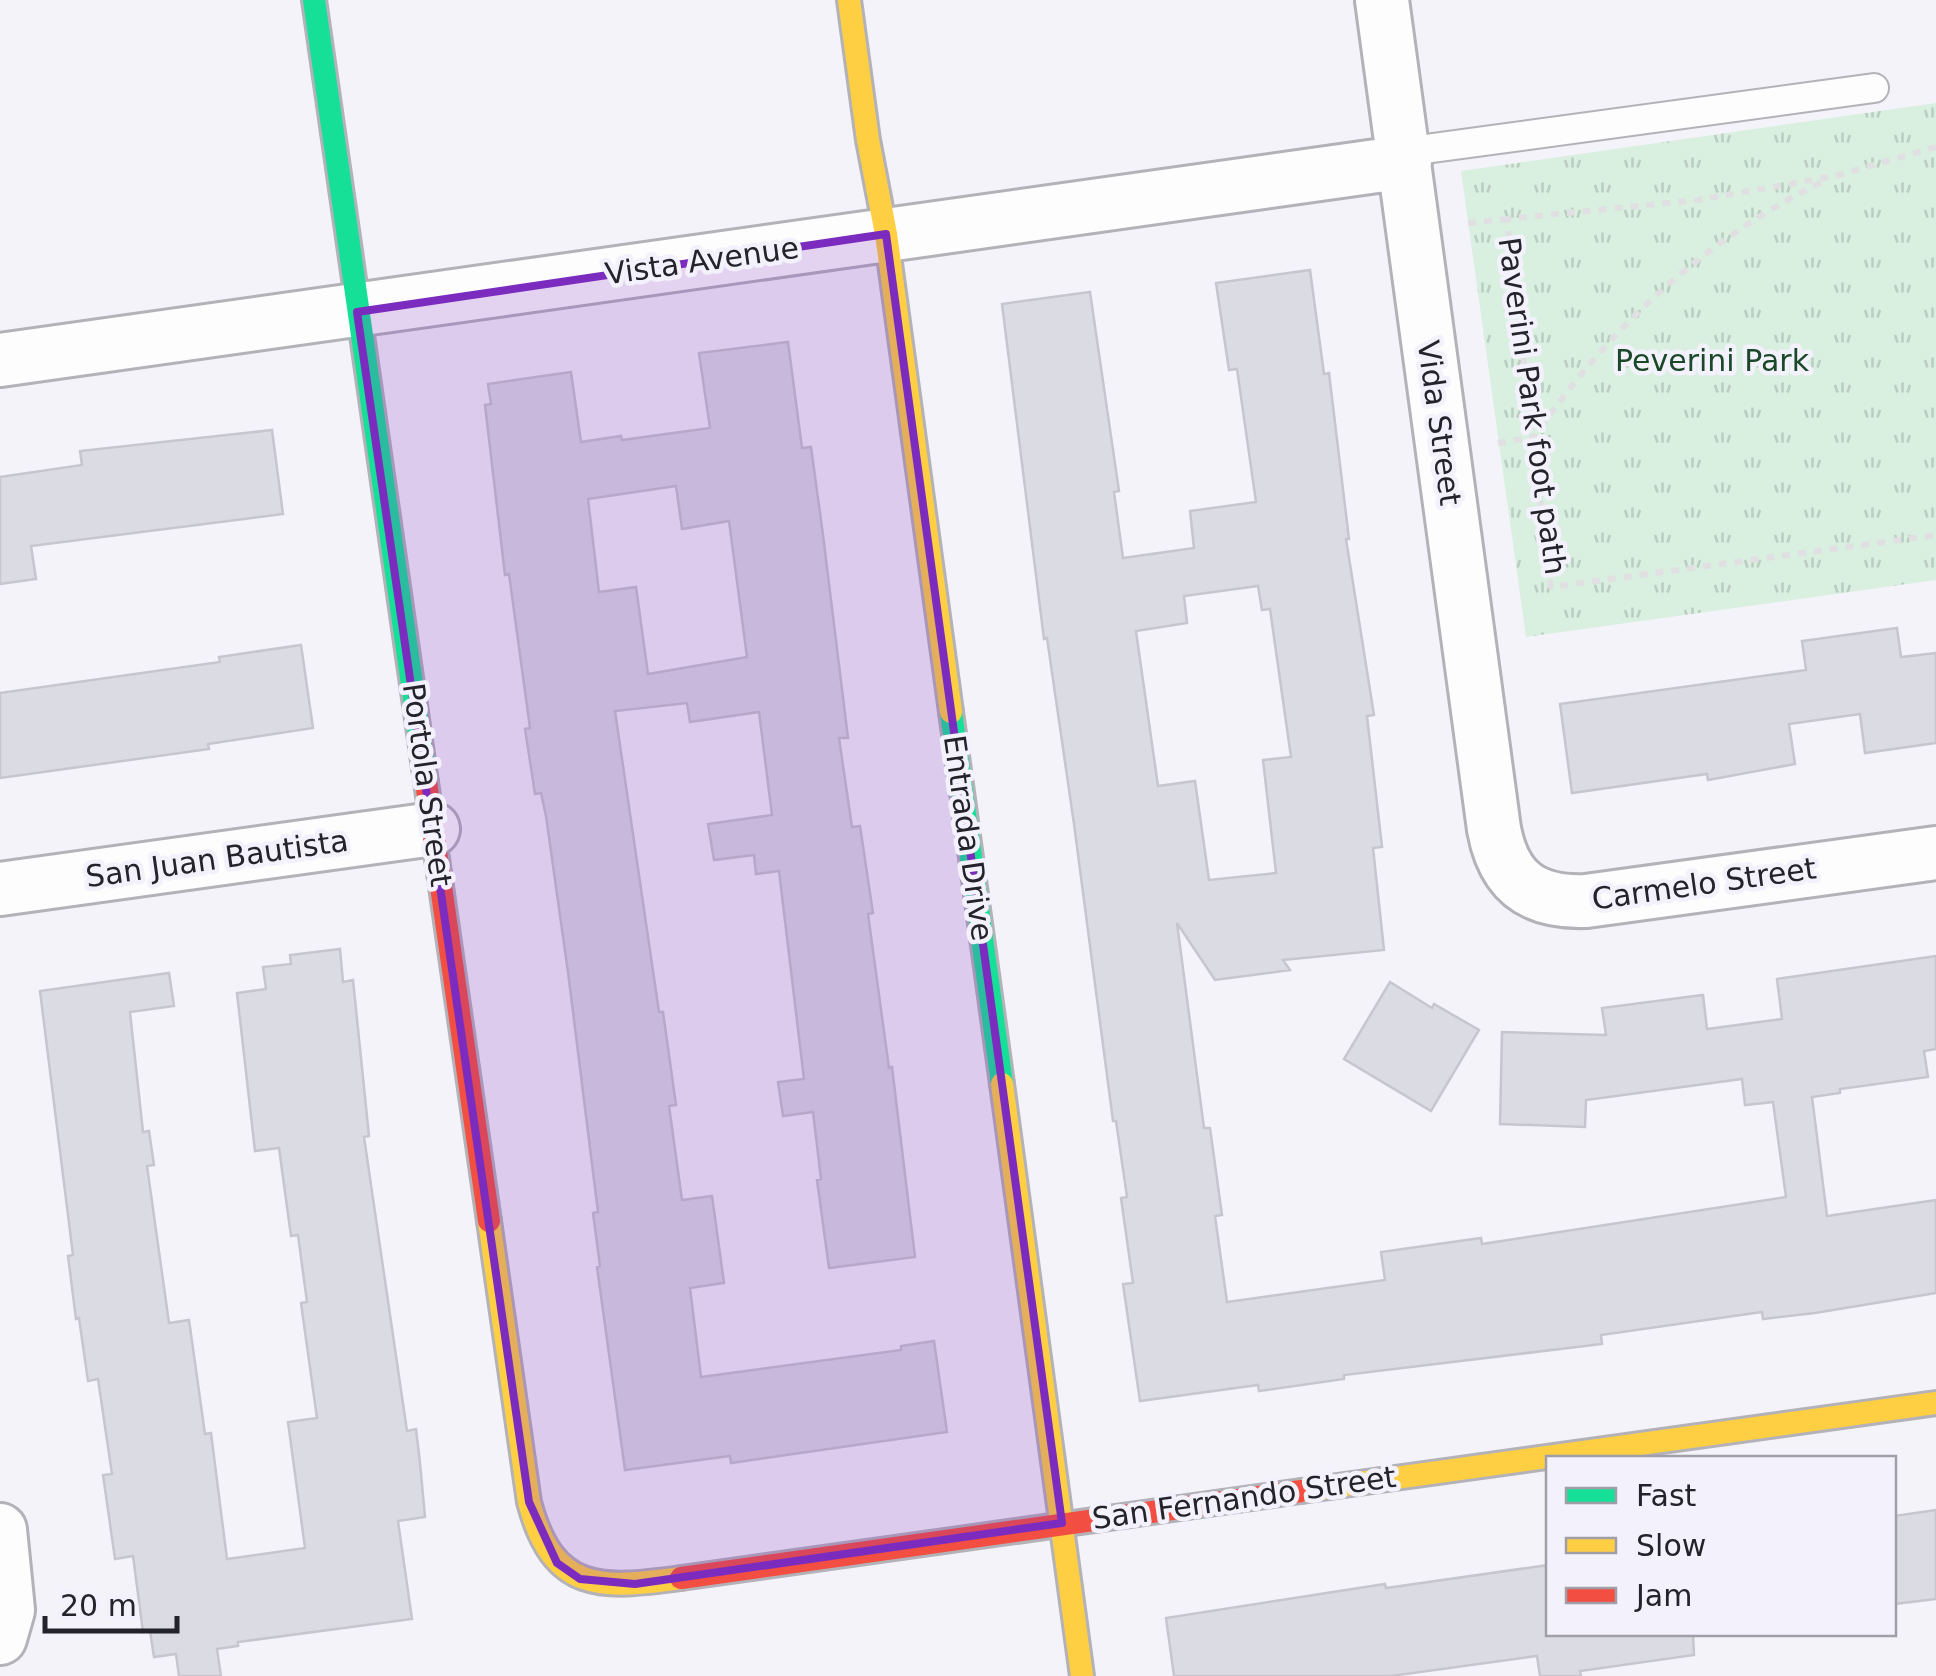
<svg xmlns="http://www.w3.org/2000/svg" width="1936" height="1676" font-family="'DejaVu Sans',sans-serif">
<defs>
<pattern id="park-tufts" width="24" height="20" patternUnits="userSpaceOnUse" patternTransform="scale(2.5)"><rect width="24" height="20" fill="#d9efe0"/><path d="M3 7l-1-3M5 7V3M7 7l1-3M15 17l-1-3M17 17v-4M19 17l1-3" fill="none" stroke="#bacdc0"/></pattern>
</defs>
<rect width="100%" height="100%" fill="#f4f3f9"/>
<!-- park -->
<path fill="url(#park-tufts)" d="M1936 103V580L1526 637 1461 171Z"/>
<!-- building -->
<path fill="#dbdbe3" stroke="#c7c6ce" stroke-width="2.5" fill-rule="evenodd" d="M1310 270 1324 374 1329 373 1349 539H1346L1374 715 1367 716 1382 847 1373 848 1384 950 1283 960 1290 970 1215 980 1177 923 1204 1128H1210L1222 1215 1215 1216 1227 1302 1385 1280 1381 1252 1481 1238 1482 1244 1786 1197 1773 1102 1745 1105 1742 1079 1586 1100 1585 1127 1500 1124 1502 1032 1606 1035 1602 1008 1703 995 1707 1029 1782 1019 1777 979 1936 956V1049L1924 1051 1928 1077 1840 1089V1093L1812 1097 1827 1216 1936 1200V1293L1815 1313 1763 1319 1762 1312 1601 1335 1602 1344 1344 1375V1379L1259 1391 1258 1385 1140 1401 1123 1284 1133 1283 1121 1198 1127 1197 1116 1121H1113L1074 824 1047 638 1044 639 1002 304 1090 292 1119 491 1114 492 1123 558 1194 548 1190 511 1256 502 1237 369 1229 370 1216 283ZM1258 586 1262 610 1270 609 1291 757 1263 760 1276 873 1209 880 1195 781 1158 786 1136 631 1187 623 1184 596Z
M788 342 802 448 811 447 823 535 848 738H839L852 827 860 826 873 913 868 914 889 1068 892 1067 915 1257 829 1268 817 1180 821 1179 813 1112 783 1116 778 1082 804 1079 779 871 756 874 754 855 714 860 708 824 772 815 759 712 690 722 687 703 615 711 659 1012H663L676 1105 669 1106 682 1200 712 1196 724 1283 690 1288 701 1377 901 1350V1346L934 1341 947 1432 731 1463 730 1456 625 1470 597 1267 600 1266 593 1213 598 1212 568 972 546 816 541 793 535 794 525 729 530 728 509 574 505 575 485 405 491 404 488 384 571 372 581 442 621 436 622 440 710 428 699 353ZM676 486 682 529 729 521 747 657 648 674 636 587 599 592 588 499Z
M272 430 283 514 31 546 36 579 0 584V477L82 465 80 451Z
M1897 628 1901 657 1936 653V743L1865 753 1860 714 1789 724 1795 764 1708 780 1707 774 1572 793 1560 704 1806 670 1802 641Z
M301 645 313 728 208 744 209 749 0 778V693L220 662 219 657Z
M340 949 343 982 353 980 369 1136 364 1137 407 1431 416 1429 420 1463 425 1517 398 1521 412 1619 238 1642V1646L217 1649 221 1676H179L176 1654 154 1657 150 1631 143 1632 133 1556 115 1559 103 1475 112 1474 98 1379 88 1381 79 1318 76 1319 68 1256 73 1255 40 991 169 973 174 1006 130 1012 143 1132 149 1131 154 1165 147 1166 169 1323 189 1320 205 1434 211 1433 227 1559 305 1548 288 1422 317 1418 301 1303 307 1302 298 1235 291 1236 279 1148 255 1151 237 993 266 989 263 967 291 964 290 955Z
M1390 982 1432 1008 1434 1004 1479 1030 1431 1111 1344 1059Z
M1936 1510V1599L1894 1604V1516Z
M1548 1565V1634H1693L1694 1655 1580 1671 1581 1676H1540L1537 1656 1391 1676H1174L1166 1618 1385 1584 1386 1588Z"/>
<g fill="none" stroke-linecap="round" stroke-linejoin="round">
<defs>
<path id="lane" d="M1403 152 1874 88"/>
<path id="street" d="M1382 0 1494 829C1504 883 1533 903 1586 901L1936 853
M0 360 1405 162
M0 889 433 829
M0 1530 8 1610 0 1638"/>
<path id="fast" d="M314 0 426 782
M951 712 1002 1084"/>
<path id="slow" d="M849 0 868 140 886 234 951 712
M1002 1084 1082 1676
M489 1221 529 1502C553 1593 601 1589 681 1578
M1301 1491 1936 1403"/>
<path id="jam" d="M426 782 489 1221
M681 1578 1301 1491"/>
</defs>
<!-- lane casing -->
<use href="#lane" stroke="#b3b2b9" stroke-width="32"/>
<!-- street casing -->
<use href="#street" stroke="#b3b2b9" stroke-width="58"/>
<!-- fast casing -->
<use href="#fast" stroke="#b3b2b9" stroke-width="28"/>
<!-- slow casing -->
<use href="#slow" stroke="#b3b2b9" stroke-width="28"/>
<!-- jam casing -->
<use href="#jam" stroke="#b3b2b9" stroke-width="28"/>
<!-- path -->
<path stroke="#e0dfe2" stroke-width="6" stroke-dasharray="8 8" stroke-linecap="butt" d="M1936 147 1835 176 1698 200 1507 219 1551 587 1936 535
M1468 223 1507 219
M1498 443 1534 437C1610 327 1703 240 1824 181"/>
<!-- lane -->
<use href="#lane" stroke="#fdfdfe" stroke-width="28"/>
<!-- street -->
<use href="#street" stroke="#fdfdfe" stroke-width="52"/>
<!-- fast -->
<use href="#fast" stroke="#16e098" stroke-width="22"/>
<!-- slow -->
<use href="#slow" stroke="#ffcf43" stroke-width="22"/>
<!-- jam -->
<use href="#jam" stroke="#f24e42" stroke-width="22"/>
</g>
<!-- marked area -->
<path fill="#7b2cbf" fill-opacity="0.2" stroke="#7b2cbf" stroke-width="8" stroke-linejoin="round" d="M886 234 1062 1523 635 1584 580 1579 557 1563 529 1502 357 312Z"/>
<g text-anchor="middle" stroke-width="9" stroke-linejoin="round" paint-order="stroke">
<!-- street labels -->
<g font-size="30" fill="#24232c" stroke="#f3f1fb">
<text transform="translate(702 261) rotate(-8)" y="10">Vista Avenue</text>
<text transform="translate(1532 406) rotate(82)" y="10">Paverini Park foot path</text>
<text transform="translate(1439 423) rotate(82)" y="10">Vida Street</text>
<text transform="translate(427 785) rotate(82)" y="10">Portola Street</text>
<text transform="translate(968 838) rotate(82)" y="10">Entrada Drive</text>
<text transform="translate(217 859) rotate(-8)" y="10">San Juan Bautista</text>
<text transform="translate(1704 884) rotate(-8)" y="10">Carmelo Street</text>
<text transform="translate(1244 1498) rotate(-8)" y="10">San Fernando Street</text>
</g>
<!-- park labels -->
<g font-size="30" fill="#1a4828" stroke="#f3f1fb">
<text x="1712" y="371">Peverini Park</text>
</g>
</g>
<!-- legend -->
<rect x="1546" y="1456" width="350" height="180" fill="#f3f1fb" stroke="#a09fa8" stroke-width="2.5"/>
<rect x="1566" y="1488" width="50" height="15" fill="#16e098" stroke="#a09fa8" stroke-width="2.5"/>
<text x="1636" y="1506" font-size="30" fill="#24232c">Fast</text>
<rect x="1566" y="1538" width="50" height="15" fill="#ffcf43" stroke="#a09fa8" stroke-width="2.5"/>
<text x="1636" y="1556" font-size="30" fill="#24232c">Slow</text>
<rect x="1566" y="1588" width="50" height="15" fill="#f24e42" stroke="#a09fa8" stroke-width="2.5"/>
<text x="1636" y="1606" font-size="30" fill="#24232c">Jam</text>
<!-- scale -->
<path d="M45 1616v15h132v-15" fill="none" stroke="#24232c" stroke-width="5"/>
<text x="60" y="1616" font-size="30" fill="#24232c" stroke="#f3f1fb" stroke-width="8" paint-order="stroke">20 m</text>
</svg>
